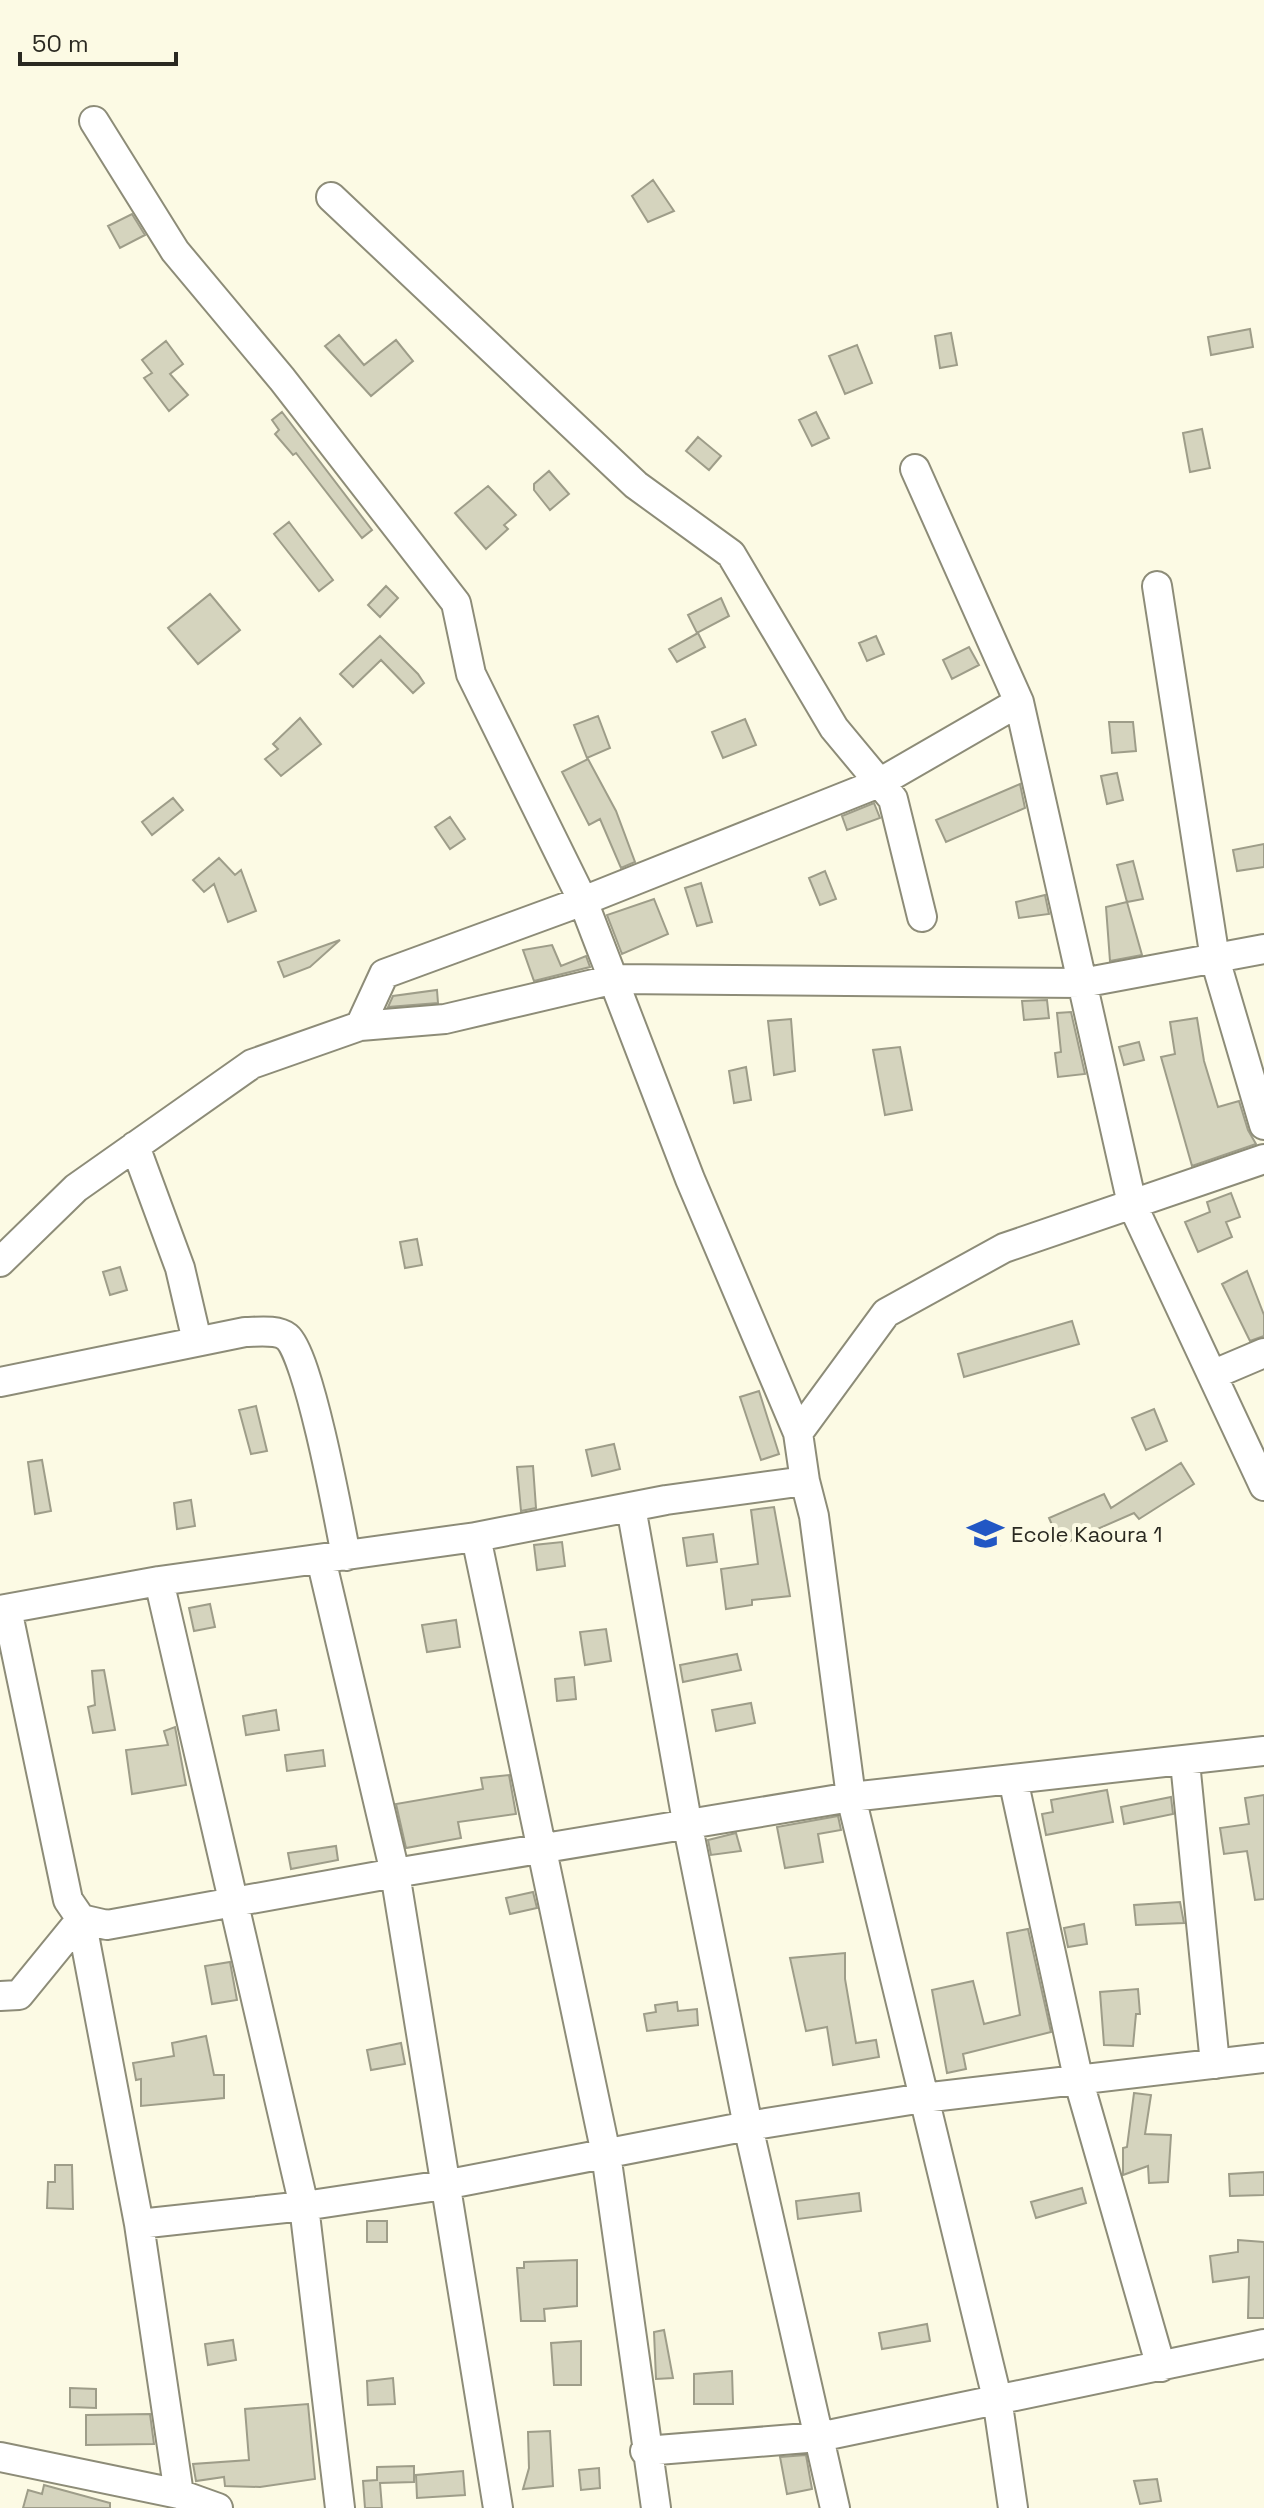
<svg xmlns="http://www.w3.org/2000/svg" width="1264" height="2508" font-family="'Space Grotesk',sans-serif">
<rect width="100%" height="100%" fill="#fcfae4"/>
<!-- building -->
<path fill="#d5d4be" stroke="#9e9d89" stroke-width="2" d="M653 180 674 211 648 222 632 196Z
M132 214 145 235 120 248 108 226Z
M1250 329 1253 347 1211 355 1208 337Z
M951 333 957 365 940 368 935 336Z
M339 335 364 365 396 340 413 361 371 396 325 346Z
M166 341 183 364 170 374 188 395 169 411 144 378 152 373 142 360Z
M857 345 872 383 845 394 829 356Z
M282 412 372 530 362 538 296 453 293 455 275 434 279 430 272 420Z
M816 412 829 438 812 446 799 420Z
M1202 429 1210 468 1190 472 1183 433Z
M698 437 721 456 709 470 686 451Z
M549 471 569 494 550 510 534 490V484Z
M488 486 516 515 504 525 508 529 486 549 455 513Z
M289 522 333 580 319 591 274 534Z
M386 586 398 598 380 617 368 605Z
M210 594 240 630 198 664 168 628Z
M721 598 729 616 697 633 688 615Z
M698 633 705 647 677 662 669 649Z
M380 636 418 674 424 683 413 693 381 660 353 687 340 674Z
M876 636 884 654 867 661 859 643Z
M969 647 979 665 952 679 943 660Z
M598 716 610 748 587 758 574 725Z
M300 718 321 744 281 776 265 759 278 749 273 744Z
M745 719 756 745 723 758 712 732Z
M1109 722H1133L1136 751 1112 753Z
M588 759 616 811 635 862 621 868 600 819 589 825 562 772Z
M1117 773 1123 800 1107 804 1101 776Z
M1020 784 1025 808 946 842 936 820Z
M173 798 183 810 152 835 142 822Z
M874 803 880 818 847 830 842 816Z
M450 817 465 839 450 849 435 827Z
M1264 844V867L1237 871 1233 850Z
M219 858 235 875 241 870 256 911 228 922 214 884 204 892 193 880Z
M1133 861 1143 899 1127 902 1117 865Z
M825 871 836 899 820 905 809 878Z
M701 883 712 922 697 926 685 888Z
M1045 895 1049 914 1019 918 1016 902Z
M654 899 668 934 622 954 607 915Z
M1127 902 1142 955 1110 961 1106 907Z
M340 940 310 967 284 977 278 962Z
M552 945 561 966 586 956 590 967 534 981 523 950Z
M437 990 438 1003 388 1007 393 996Z
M1047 1000 1049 1018 1024 1020 1022 1001Z
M1071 1012 1085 1074 1058 1077 1055 1053 1061 1052 1057 1013Z
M1197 1018 1204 1061 1218 1107 1239 1101 1248 1130 1256 1144 1192 1166 1161 1057 1175 1054 1170 1022Z
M791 1019 795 1071 774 1075 768 1021Z
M1139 1042 1144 1060 1124 1065 1119 1047Z
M900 1047 912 1110 885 1115 873 1050Z
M746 1067 751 1100 734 1103 729 1071Z
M1231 1193 1240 1217 1226 1222 1232 1237 1198 1252 1185 1222 1210 1212 1207 1202Z
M417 1239 422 1265 405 1268 400 1242Z
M120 1267 127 1290 110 1295 103 1272Z
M1247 1271 1264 1315V1336L1250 1341 1222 1284Z
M1072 1321 1079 1344 964 1377 958 1354Z
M759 1391 779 1454 761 1460 740 1397Z
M256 1406 267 1451 251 1454 239 1410Z
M1154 1409 1167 1441 1146 1450 1132 1418Z
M614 1444 620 1469 592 1476 586 1450Z
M42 1460 51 1511 35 1514 28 1462Z
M1181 1463 1194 1484 1139 1519 1134 1513 1061 1545 1049 1518 1104 1494 1111 1508Z
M533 1466 536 1508 521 1511 517 1467Z
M191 1500 195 1526 177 1529 174 1503Z
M774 1507 790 1596 752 1600V1605L726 1609 721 1569 758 1564 751 1510Z
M713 1534 717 1562 687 1566 683 1538Z
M562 1542 565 1566 537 1570 534 1545Z
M210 1604 215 1627 194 1631 189 1608Z
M456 1620 460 1647 427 1652 422 1625Z
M606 1629 611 1661 585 1665 580 1632Z
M737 1654 741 1670 683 1682 680 1665Z
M104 1670 115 1730 93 1733 88 1707 95 1705 92 1671Z
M574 1677 576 1699 557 1701 555 1679Z
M751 1703 755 1723 716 1731 712 1710Z
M276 1710 279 1730 246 1735 243 1716Z
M175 1727 186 1785 132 1794 126 1750 168 1745 164 1731Z
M323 1750 325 1766 287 1771 285 1755Z
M509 1775 516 1814 458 1822 461 1838 406 1848 396 1804 483 1789 481 1778Z
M1107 1790 1113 1822 1046 1835 1042 1814 1053 1812 1051 1800Z
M1264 1795V1899L1255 1900 1247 1851 1224 1854 1220 1828 1249 1824 1245 1798Z
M1171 1797 1173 1814 1124 1824 1121 1807Z
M838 1816 841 1830 818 1834 823 1862 785 1868 777 1827Z
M736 1833 741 1851 711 1855 708 1840Z
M336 1846 338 1860 291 1869 288 1853Z
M533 1892 537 1908 510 1914 506 1898Z
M1180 1902 1184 1923 1136 1925 1134 1905Z
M1084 1924 1087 1944 1068 1947 1064 1928Z
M1028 1929 1051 2032 963 2054 966 2069 947 2073 932 1990 973 1981 984 2024 1020 2015 1007 1933Z
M845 1953V1979L856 2043 876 2040 879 2057 833 2065 827 2027 806 2031 790 1958Z
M230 1962 237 2000 212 2004 205 1966Z
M1138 1989 1140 2014H1136L1133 2046 1104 2045 1100 1992Z
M677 2002 678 2011 697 2009 698 2025 647 2031 644 2014 656 2012 655 2005Z
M206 2036 214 2075H224V2098L141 2106V2079L136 2080 133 2063 174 2056 172 2043Z
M401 2043 405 2064 371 2070 367 2050Z
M1134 2093 1151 2095 1145 2134 1171 2135 1168 2182 1149 2183 1148 2166 1123 2175V2148L1127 2147Z
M55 2165H72L73 2209 47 2208 48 2182H55Z
M1264 2172V2195L1230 2196 1229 2174Z
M1082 2188 1086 2203 1036 2218 1031 2202Z
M859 2193 861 2211 798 2219 796 2201Z
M367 2221H387V2242H367Z
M1238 2240 1264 2242V2318H1248L1249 2277 1213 2282 1210 2256 1238 2252Z
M577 2260V2306L544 2309 545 2321H521L517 2268H524V2262Z
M927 2324 930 2341 882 2349 879 2333Z
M664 2330 673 2378 656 2379 654 2332Z
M233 2340 236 2360 208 2365 205 2344Z
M581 2341V2385H554L551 2343Z
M732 2371 733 2404H694V2374Z
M393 2378 395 2404 368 2405 367 2381Z
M70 2388 96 2389V2408L70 2407Z
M308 2404 315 2479 260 2487 225 2486 224 2477 196 2481 193 2464 249 2460 245 2409Z
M150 2414 154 2444 86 2445V2415Z
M550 2431 553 2486 523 2489 529 2468 528 2432Z
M806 2455 812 2489 787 2494 780 2457Z
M414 2466V2482L380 2483 382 2508H365L363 2481 377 2480V2467Z
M599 2468 600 2488 581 2490 579 2470Z
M463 2471 465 2495 417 2498 416 2475Z
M1157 2479 1161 2501 1140 2504 1134 2481Z
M44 2485 110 2503V2508H23L28 2490 42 2494Z"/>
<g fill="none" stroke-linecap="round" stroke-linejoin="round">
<defs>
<path id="minor" d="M94 121 175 251 282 379 456 603 471 674 583 901 690 1179 798 1433
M331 197 636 485 731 554 834 728 893 799 922 917
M915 469 1019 702 1132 1204 1264 1486
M1157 586 1215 959 1264 1125
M360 1026 445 1019 615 979 1082 983 1264 949
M135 1146 180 1268 197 1341
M0 1262 76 1188 252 1064 360 1026 384 974 583 901 879 783 1019 702
M1212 1375 1264 1353
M0 1382 245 1332C257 1332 277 1329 287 1337 309 1355 339 1519 346 1556
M805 1481 814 1516 851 1797 997 2398 1013 2508
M631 1507 688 1827 748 2126 835 2508
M476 1537 606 2154 656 2508
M321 1559 395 1873 498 2508
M159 1581 304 2206 340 2508
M7 1609 68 1900 81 1919 107 1925 395 1873 851 1797 1264 1751
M0 1610 159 1581 476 1537 666 1500 805 1481 798 1433 886 1313 1004 1248 1264 1159
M1185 1762 1215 2064
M1013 1779 1079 2082 1161 2367
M81 1919 139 2224 179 2494
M0 1996 19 1995 81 1919
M139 2224 304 2206 444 2185 748 2126 923 2098 1264 2058
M645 2451 819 2437 1264 2344
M0 2457 179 2494 218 2508"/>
</defs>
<!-- minor casing -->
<use href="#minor" stroke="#8d8c78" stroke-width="32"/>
<!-- minor -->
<use href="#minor" stroke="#fff" stroke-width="28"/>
</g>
<!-- icons -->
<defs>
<symbol id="school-bare" viewBox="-9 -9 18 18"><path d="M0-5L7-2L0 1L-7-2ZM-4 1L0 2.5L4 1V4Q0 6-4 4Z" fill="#2257c4" stroke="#fcfae4" stroke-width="2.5" paint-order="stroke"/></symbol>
</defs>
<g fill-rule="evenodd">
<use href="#school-bare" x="960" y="1508" width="51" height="51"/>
</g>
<g text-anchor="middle" stroke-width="8" stroke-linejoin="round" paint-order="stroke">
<!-- poi labels -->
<g font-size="22" fill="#2a2921" stroke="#fcfae4" text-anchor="start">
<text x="1011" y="1542">Ecole Kaoura 1</text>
</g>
</g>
<!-- scale -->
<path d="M20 52v12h156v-12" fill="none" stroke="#2a2921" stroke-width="4"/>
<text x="32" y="52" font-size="24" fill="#2a2921" stroke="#fcfae4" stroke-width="6" paint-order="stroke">50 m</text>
</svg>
